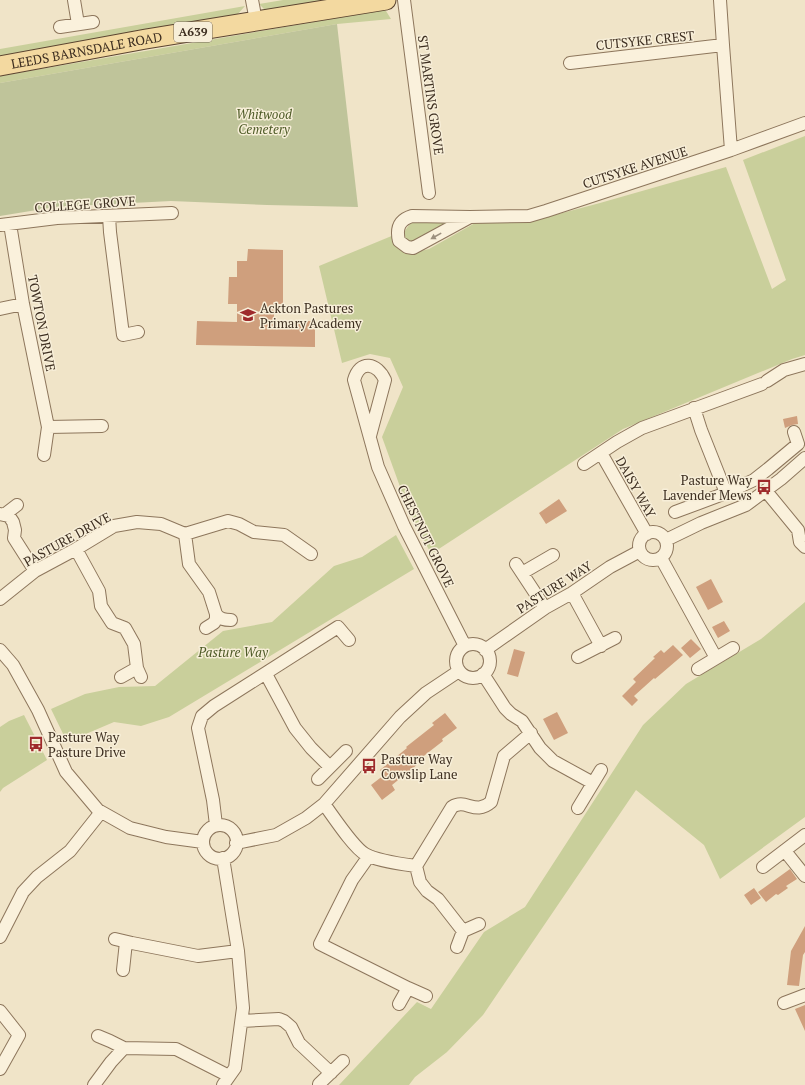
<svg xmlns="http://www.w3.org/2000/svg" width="805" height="1085" font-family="'PT Serif',serif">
<rect width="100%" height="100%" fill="#f0e4c8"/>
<!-- green -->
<path fill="#c9cf9b" d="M283 0H342L267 12 259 4Z
M245 6 237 15 0 60V49Z
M383 10 386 11 391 19 337 24 0 83V76Z
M805 136V355L792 359 623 429 431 554 407 506 382 437 403 387 390 358 370 354 342 363 319 266 394 235 398 247 408 254 429 249 475 223 532 221 600 203 726 167 772 289 786 280 743 160Z
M445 221 452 222 411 243 406 239C403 231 406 229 412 222Z
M396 535 414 569 169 717 141 726 114 722 67 742 51 709 85 694 119 687 155 686 223 631 272 622 334 566 362 557Z
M805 602V817L720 879 704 845 636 790 483 1015 447 1052 415 1077 409 1085H339L417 1002 431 1009 484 932 525 907 643 725 686 684 761 639Z
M24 715 47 760 3 788 0 792V727L9 721Z"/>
<!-- cemetery -->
<path fill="#bfc49a" d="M337 24 358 207 267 205 171 201 55 207 0 216V83Z"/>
<!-- building -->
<path fill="#cf9f7d" d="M248 249 283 250V304H274V321H315V347L196 345 197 321 237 322V304H228L229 277H237V261H247Z
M797 416 798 424 792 425 785 428 783 419Z
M559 499 567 511 546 524 539 513Z
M711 579 723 602 708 610 696 587Z
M724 621 730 631 718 638 712 627Z
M691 639 701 649 690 658 681 648Z
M673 645 683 655 655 679 654 678 634 696 638 700 632 706 622 696 636 682 633 679 655 658 653 657 661 650 664 653Z
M514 649 525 652 518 677 507 674Z
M557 712 568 733 554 740 543 719Z
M445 713 457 728 442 739 443 741 416 762 418 764 392 785 395 790 382 800 371 785 384 775 380 770 407 748 406 747 434 725 432 723Z
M790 869 797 879 786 886 788 888 778 895 776 894 766 902 758 892Z
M754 888 761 898 751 905 744 895Z
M805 926V952L803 955 799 986 787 985 791 951Z
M805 1005V1031L795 1009Z"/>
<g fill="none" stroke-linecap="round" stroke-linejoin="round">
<defs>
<path id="minor" d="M74 0 78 24
M252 0 256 21
M404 0 429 193
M720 0 723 45
M60 27 93 22
M570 63 723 45 731 150
M109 216 110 232 123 335 138 332
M470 217 413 248 407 247 399 241C396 228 399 220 412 216L470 217 529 216 546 211 731 150 805 123
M10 224 23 304 48 427
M0 225 57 218 172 213
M0 309 23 304
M767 381 784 370 805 364
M370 436 385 380C377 363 360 359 354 380L378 467 404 526 465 646
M601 453 647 534
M44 455 48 427 102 426
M584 464 617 442 642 428 762 384
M766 491 798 530 800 542 805 547
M726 493 754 480 768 469 798 444 794 432
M675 512 726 493 701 430 694 408
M0 514 9 516 13 522 15 530 14 538 35 571
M4 515 17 505
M639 546a14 14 0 1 1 28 0a14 14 0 1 1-28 0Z
M185 534 189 564 209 592 216 614V619L214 623 206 628
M666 540 701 523 746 505 781 479 805 458
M76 549 99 591 101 606 112 623 125 628 134 644 137 668 141 677
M661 558 716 658
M516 564 545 608
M522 573 553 555
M572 593 601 646
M0 599 35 571 76 549 114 526 137 522 161 524 185 534 228 521 239 524 254 532 284 535 311 554
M216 614C220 619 224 620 231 620
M456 661a17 17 0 1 1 34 0a17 17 0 1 1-34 0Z
M0 650 13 665 38 710 66 772 98 810 130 828 166 837 203 842
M485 650 545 608 572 593 610 567 640 551
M578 657 615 638
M698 669 733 648
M266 674 295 728 311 748 330 767
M483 674 505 708 511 714 522 721 540 748 553 761 593 783
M121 677 137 668
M318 779 346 751
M324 804C333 816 353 847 365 854 377 861 401 864 416 866
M578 808 601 770
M216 825 213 800 198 728 202 716 214 706 338 627 349 640
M203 842a17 17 0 1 1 34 0a17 17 0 1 1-34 0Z
M236 843 276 835 306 818 324 804 400 717 426 693 459 671
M785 851 805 876
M369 856 352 880 320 944 408 988 399 1004
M223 858 238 951 243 1008 235 1068 223 1085
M416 866 452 807C466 798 475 816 491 802L504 756 531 733
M416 866 420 882 427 891 438 899 463 931
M763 867 805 835
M0 937 23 892 37 877 70 851 101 812
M115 939 132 943 198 956 238 951
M457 947 463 931 479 924
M123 970 126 942
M408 988 426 996
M784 1003 805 995
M0 1011 19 1035 0 1069
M242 1021 279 1019 284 1021 291 1027 299 1043 331 1073
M98 1036 110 1041 124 1048
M319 1084 343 1061
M94 1085 111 1062 124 1048 176 1049 229 1076"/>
<g id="primary">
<path id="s1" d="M0 66 146 39 386 0"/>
</g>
</defs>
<!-- minor casing -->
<use href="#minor" stroke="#8d765c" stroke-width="14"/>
<!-- primary casing -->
<use href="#primary" stroke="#5b4430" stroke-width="21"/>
<!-- minor -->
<use href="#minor" stroke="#faf1dc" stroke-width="12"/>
<!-- primary -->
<use href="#primary" stroke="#f3d9a0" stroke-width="19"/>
</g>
<!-- one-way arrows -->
<defs><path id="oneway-solid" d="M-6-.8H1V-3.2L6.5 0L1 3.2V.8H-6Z"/></defs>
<use fill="#9c907e" href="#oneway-solid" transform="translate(436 236) rotate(151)"/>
<!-- icons -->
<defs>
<symbol id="school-bare" viewBox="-9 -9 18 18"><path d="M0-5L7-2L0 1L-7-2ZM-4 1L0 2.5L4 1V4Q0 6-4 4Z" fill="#9e2a2b" stroke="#f7eed8" stroke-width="2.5" paint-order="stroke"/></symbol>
<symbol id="bus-bare" viewBox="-9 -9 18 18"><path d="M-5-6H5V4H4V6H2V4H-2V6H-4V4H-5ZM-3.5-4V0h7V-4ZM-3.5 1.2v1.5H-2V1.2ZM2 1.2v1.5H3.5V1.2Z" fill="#9e2a2b" stroke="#f7eed8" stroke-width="2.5" paint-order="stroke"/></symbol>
</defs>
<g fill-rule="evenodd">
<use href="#school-bare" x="237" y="304" width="22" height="22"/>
<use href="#bus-bare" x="753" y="476" width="22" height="22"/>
<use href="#bus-bare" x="25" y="733" width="22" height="22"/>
<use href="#bus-bare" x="358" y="755" width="22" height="22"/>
</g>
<g text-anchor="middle" stroke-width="3" stroke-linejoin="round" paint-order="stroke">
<!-- shield labels -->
<rect fill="#f7eed8" stroke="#756857" stroke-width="1" x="174" y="22" width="38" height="20" rx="3"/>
<g font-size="12" font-weight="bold" fill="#3d2e20">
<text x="193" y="36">A639</text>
</g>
<!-- street labels -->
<g font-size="13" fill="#3d2e20" stroke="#f7eed8">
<text transform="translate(645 40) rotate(-6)" y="5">CUTSYKE CREST</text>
<text dy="5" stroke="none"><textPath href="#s1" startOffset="88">LEEDS BARNSDALE ROAD</textPath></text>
<text transform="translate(431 95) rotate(82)" y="5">ST MARTINS GROVE</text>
<text transform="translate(635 167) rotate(-18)" y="5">CUTSYKE AVENUE</text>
<text transform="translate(85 204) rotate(-4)" y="5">COLLEGE GROVE</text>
<text transform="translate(42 323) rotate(79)" y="5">TOWTON DRIVE</text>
<text transform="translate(636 487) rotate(61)" y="5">DAISY WAY</text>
<text transform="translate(426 536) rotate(64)" y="5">CHESTNUT GROVE</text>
<text transform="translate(67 539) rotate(-29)" y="5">PASTURE DRIVE</text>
<text transform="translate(554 587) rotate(-32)" y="5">PASTURE WAY</text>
</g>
<!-- park labels -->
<g font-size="13" font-style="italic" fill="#4d5a26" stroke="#f7eed8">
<text x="264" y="119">Whitwood<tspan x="264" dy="15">Cemetery</tspan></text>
<text x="233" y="657">Pasture Way</text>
</g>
<!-- poi labels -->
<g font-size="13" fill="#3d2e20" stroke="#f7eed8" text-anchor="start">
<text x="260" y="313">Ackton Pastures<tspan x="260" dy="15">Primary Academy</tspan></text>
<text x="752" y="485" text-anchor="end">Pasture Way<tspan x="752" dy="15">Lavender Mews</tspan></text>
<text x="48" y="742">Pasture Way<tspan x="48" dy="15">Pasture Drive</tspan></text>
<text x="381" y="764">Pasture Way<tspan x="381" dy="15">Cowslip Lane</tspan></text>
</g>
</g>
</svg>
